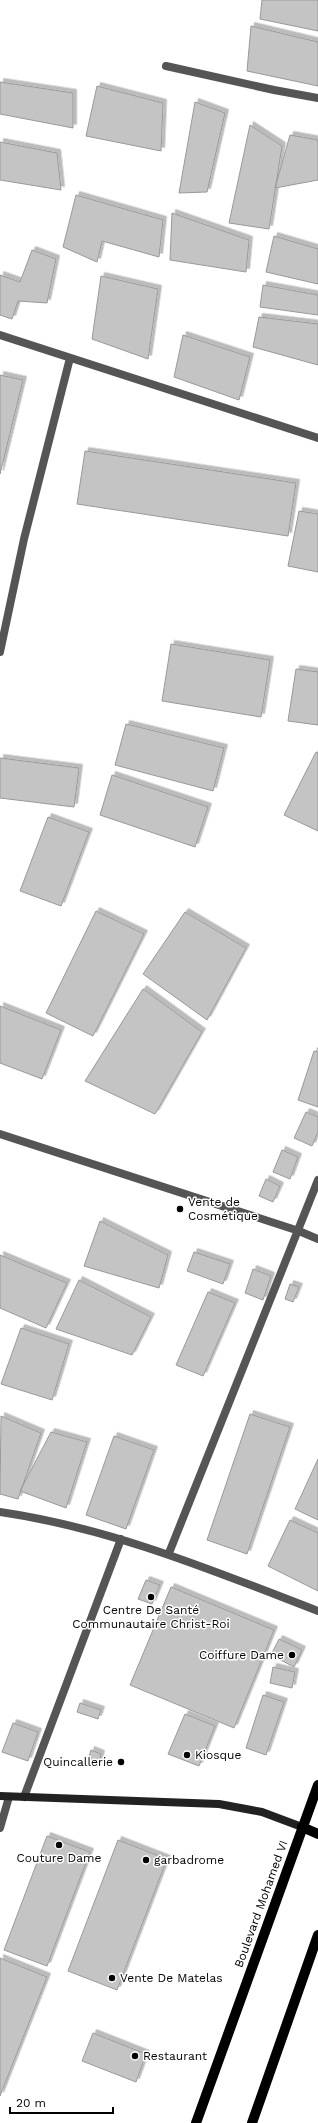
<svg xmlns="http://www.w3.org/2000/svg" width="318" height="2123" font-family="'Work Sans',sans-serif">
<defs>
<filter id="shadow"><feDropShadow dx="3.5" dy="-3.5" stdDeviation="0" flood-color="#0004"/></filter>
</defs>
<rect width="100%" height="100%" fill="#fff"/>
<!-- building -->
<path fill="#c4c4c4" stroke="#999" filter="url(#shadow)" d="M262 0H318V31L260 19Z
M251 26 318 42V86L247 71Z
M0 82 73 93V128L0 114Z
M97 86 163 103 161 151 86 136Z
M195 102 225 113 207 192 179 193Z
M250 125 282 146 269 229 229 223Z
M290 135 318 140V180L275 188Z
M0 142 57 153 61 190 0 180Z
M76 195 163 220 159 257 102 241 97 262 63 247Z
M172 213 249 240 246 272 170 260Z
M274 236 318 249V284L266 272Z
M32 250 56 259 47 303 18 301 12 319 0 315V275L20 282Z
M101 276 158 289 148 359 92 339Z
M263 285 318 295V315L260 307Z
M259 317 318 324V365L253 347Z
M183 335 250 357 239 400 174 377Z
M0 375 23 380 0 474Z
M85 451 296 483 288 536 77 504Z
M299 511 318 514V572L288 566Z
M171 644 270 660 261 717 162 701Z
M296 669 318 672V725L288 721Z
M126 724 224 748 213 791 115 765Z
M316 752 318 753V831L284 815Z
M0 758 79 768 74 807 0 798Z
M112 775 208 807 195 847 100 815Z
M48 817 89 832 61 906 20 891Z
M96 911 144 934 93 1036 46 1013Z
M185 912 246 948 207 1020 143 974Z
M143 989 202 1032 155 1114 85 1081Z
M0 1006 61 1030 42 1079 0 1063Z
M314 1051 318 1052V1107L298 1100Z
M306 1112 318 1117V1132L312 1146 294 1138Z
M282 1150 298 1157 290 1179 273 1172Z
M266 1179 280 1186 273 1202 259 1196Z
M100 1221 168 1255 159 1288 84 1266Z
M194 1252 230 1264 223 1284 187 1271Z
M0 1255 67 1283 46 1328 0 1308Z
M253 1269 271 1276 263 1300 245 1293Z
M79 1280 151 1317 132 1355 56 1329Z
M290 1284 299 1287 293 1302 285 1299Z
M208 1292 235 1303 203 1376 176 1365Z
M21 1328 69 1344 52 1400 1 1384Z
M250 1414 290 1427 247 1554 207 1540Z
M1 1416 41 1433 18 1499 0 1494Z
M51 1432 87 1442 66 1508 20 1491Z
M114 1436 154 1450 126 1529 86 1515Z
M318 1459V1520L295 1509Z
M290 1520 318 1533V1591L268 1566Z
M146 1580 160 1585 152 1604 138 1599Z
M171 1587 274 1630 234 1728 130 1685Z
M279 1639 302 1650 294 1667 271 1655Z
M273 1667 295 1672 292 1688 270 1683Z
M263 1695 284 1702 266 1755 246 1748Z
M80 1703 101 1710 98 1719 77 1712Z
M185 1714 215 1726 199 1766 168 1754Z
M13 1723 38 1732 28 1761 2 1752Z
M91 1750 101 1754 98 1766 87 1763Z
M47 1836 90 1852 47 1966 4 1950Z
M118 1840 167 1859 117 1990 68 1971Z
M0 1958 47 1977 0 2096Z
M93 2033 146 2054 136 2082 82 2061Z"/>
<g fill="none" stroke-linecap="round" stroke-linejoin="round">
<!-- street -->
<path stroke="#555" stroke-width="8" d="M166 66 274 90 318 98
M0 335 318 438
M0 652 24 539 70 358
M0 1134 299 1231 318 1239
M0 1512C111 1528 214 1571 318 1611
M169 1553 318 1180
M24 1797 121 1539
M0 1828 9 1797"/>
<!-- secondary -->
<path stroke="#222" stroke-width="8" d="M0 1796 219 1804 262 1812 302 1827"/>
<!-- primary -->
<path stroke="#000" stroke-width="10" d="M302 1827 318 1834
M196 2123 318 1785
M252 2123 318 1935"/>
</g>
<!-- markers -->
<g fill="#000" stroke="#fff" stroke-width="1.5">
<circle cx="180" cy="1209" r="4"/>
<circle cx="151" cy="1597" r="4"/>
<circle cx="292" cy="1655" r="4"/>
<circle cx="187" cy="1755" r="4"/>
<circle cx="121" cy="1762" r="4"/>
<circle cx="59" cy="1845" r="4"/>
<circle cx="146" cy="1860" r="4"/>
<circle cx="112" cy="1978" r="4"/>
<circle cx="135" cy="2056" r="4"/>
</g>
<g text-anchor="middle" stroke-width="3" stroke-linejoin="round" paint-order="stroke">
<!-- poi labels -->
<g font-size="12" fill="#000" stroke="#fff" text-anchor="start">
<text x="188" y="1206">Vente de<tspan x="188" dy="14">Cosmétique</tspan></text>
<text x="151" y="1614" text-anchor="middle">Centre De Santé<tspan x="151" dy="14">Communautaire Christ-Roi</tspan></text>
<text x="284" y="1659" text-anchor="end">Coiffure Dame</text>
<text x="195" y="1759">Kiosque</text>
<text x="113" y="1766" text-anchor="end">Quincallerie</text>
<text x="59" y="1862" text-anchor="middle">Couture Dame</text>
<text x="154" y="1864">garbadrome</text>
<text x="120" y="1982">Vente De Matelas</text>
<text x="143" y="2060">Restaurant</text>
</g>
<!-- street labels -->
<g font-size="12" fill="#000" stroke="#fff">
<text transform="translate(261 1904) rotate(-70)" y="4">Boulevard Mohamed VI</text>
</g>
</g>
<!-- scale -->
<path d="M10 2107v6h103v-6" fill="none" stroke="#000000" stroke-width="2"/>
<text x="16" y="2107" font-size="12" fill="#000000" stroke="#ffffff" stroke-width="3" paint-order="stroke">20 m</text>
</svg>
